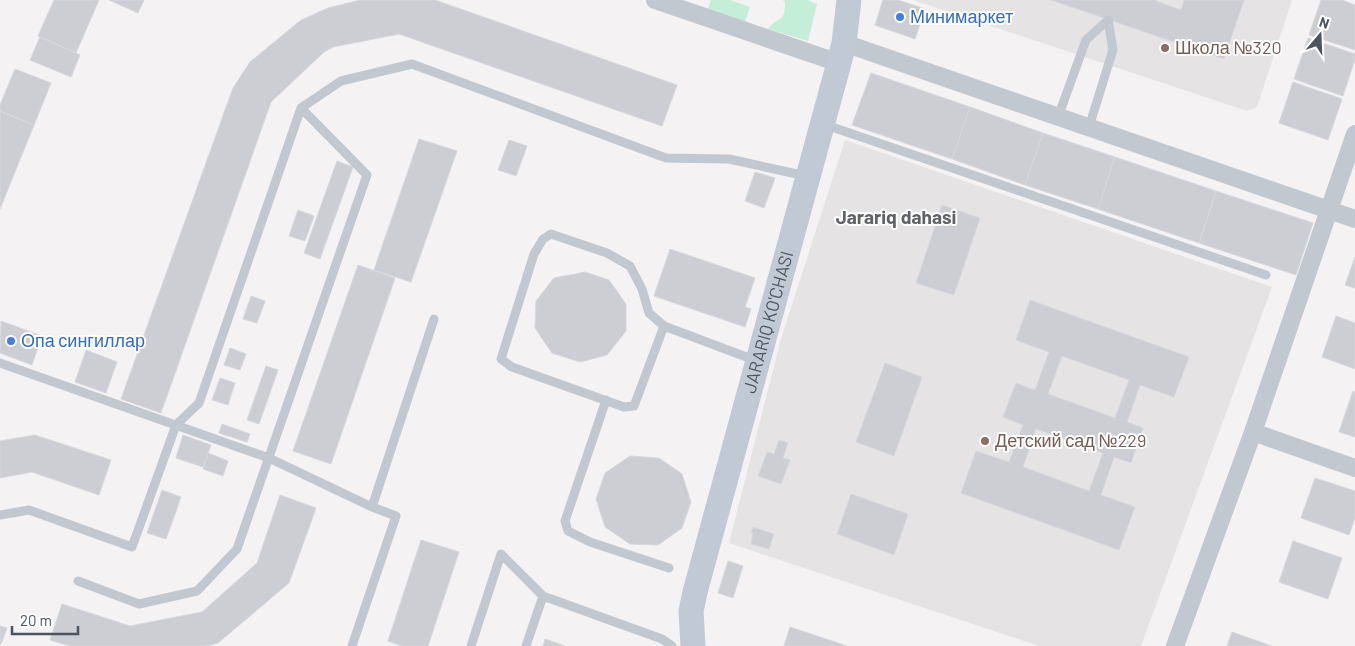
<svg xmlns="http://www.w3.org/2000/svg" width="1355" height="646" font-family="Barlow,sans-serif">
<rect width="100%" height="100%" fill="#f4f2f2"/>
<!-- education -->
<path fill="#e5e3e4" d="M913 0H1292L1257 107 1247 111Z
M845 140 1272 287 1141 646H1039L729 543 781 339Z"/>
<!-- green -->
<path fill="#c4eed7" d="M711 0H730L750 7 745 22 708 9Z
M783 0H807L817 4 808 41 768 29C778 16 785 24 785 3Z"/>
<!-- building -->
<path fill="#ccced4" stroke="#d6d8dd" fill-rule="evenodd" d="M54 0H99L76 53 38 36Z
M109 0H144L138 13Z
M360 0H435L677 85 662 126 399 34 333 47 324 52 271 102 161 413 121 399 233 88 250 62 301 20 328 8Z
M883 0H898L925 9 915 39 875 25Z
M1051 0H1154L1181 10 1184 0H1244L1224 59Z
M1321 0H1342L1355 5V50L1309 35Z
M40 37 80 55 71 77 30 60Z
M1308 38 1355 54V59L1343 96 1294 79Z
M15 69 51 83 34 125 0 111V105Z
M871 73 970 107 952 159 852 125Z
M1293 82 1342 99 1328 140 1279 123Z
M970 107 1043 133 1025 185 952 159Z
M0 111 34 125 0 209Z
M1043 133 1115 157 1098 209 1025 185Z
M419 139 457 151 411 282 374 270Z
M509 140 527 146 516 176 498 170Z
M1115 157 1216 191 1199 243 1098 209Z
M337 161 353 167 320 259 304 253Z
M755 172 775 178 764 208 745 201Z
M1216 191 1313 223 1296 275 1199 243Z
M942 205 980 218 954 295 916 283Z
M298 210 314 216 305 241 289 236Z
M670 249 755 278 745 307 751 309 745 327 654 296Z
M1355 257V288L1345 285Z
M358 265 395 278 331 464 293 451Z
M585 272 609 280 626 304V331L607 355 580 362 552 353 535 328 536 301 554 278Z
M251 296 265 301 257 323 243 319Z
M1030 300 1189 357 1174 397 1140 385 1127 422 1143 428 1131 463 1114 457 1101 495 1135 507 1119 550 961 493 976 451 1009 462 1023 425 1003 417 1016 383 1035 390 1049 352 1016 340ZM1062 356 1129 380 1115 418 1048 394ZM1036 429 1103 453 1089 491 1023 467Z
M1336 316 1355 323V369L1322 357Z
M1 321 42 336 32 365 0 353Z
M230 348 246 354 240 370 224 365Z
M86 350 117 362 106 393 75 382Z
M885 363 922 377 894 456 856 442Z
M266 366 278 370 259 424 247 420Z
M220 378 235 383 228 405 212 400Z
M1353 391 1355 392V437L1339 432Z
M222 424 250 434 247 442 219 433Z
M35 435 111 460 99 495 32 472 0 478V441Z
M183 435 211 445 203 467 176 458Z
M779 440 788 443 783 458 790 460 781 484 758 476 767 452 774 454Z
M208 453 228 461 223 476 203 469Z
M630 456 659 458 682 474 691 502 682 528 658 545 630 544 605 527 596 499 605 473Z
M1315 478 1355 491V518L1349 535 1301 518Z
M162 490 181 497 166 539 147 533Z
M851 494 908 514 894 555 837 534Z
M280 495 316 508 289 583 218 643 206 646H70L50 640 62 604 130 626 202 612 257 563Z
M753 527 774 534 769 549 751 544 753 533 751 532Z
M421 540 459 552 428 646H402L388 641Z
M1293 541 1342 558 1328 599 1279 582Z
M728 561 743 566 733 598 718 593Z
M0 626 7 628 1 644H0Z
M790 627 847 646H784Z
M1232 632 1272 646H1227Z
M545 639 565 646H543Z"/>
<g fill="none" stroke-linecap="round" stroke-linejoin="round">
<!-- lane -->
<path stroke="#c1c8d0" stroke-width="9" d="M1058 117 1086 40 1108 20
M823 124 1266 275
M1089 127 1113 50 1108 20
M664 326 634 406 624 407 512 367 501 359 534 254 543 239 551 234 607 253 630 266 642 289 649 313 664 326 757 361
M0 363 269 458 372 507 396 516 352 646
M606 400 565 521 568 531 590 542 669 568
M372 507 434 319
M0 515 29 510 132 547 176 425 199 403 301 108 341 81 412 64 666 158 729 159 806 176
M78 581 139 604 197 591 237 549 367 175 301 108
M471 646 501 554 543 596 662 639 672 646
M526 646 543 596"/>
<!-- street -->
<path stroke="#c1c8d0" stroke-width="18" d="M655 0 839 63
M844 43 1355 219
M1253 432 1355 468
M1175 646 1253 432 1355 134"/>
<!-- secondary -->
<path stroke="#c1c9d4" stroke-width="25" id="s1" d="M693 646 691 611 695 592 839 63 844 43 849 0"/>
</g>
<!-- markers -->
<g fill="#3f7fe0" stroke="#fff" stroke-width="2">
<circle cx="900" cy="17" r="5"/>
<circle cx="11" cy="341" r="5"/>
</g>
<g fill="#8d6e63" stroke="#fff" stroke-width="2">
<circle cx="1165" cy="48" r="5"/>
<circle cx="985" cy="441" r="5"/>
</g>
<g text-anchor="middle" stroke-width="4" stroke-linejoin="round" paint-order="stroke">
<!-- shop labels -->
<g font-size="18" fill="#366cbe" stroke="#fff" text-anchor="start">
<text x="910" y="23">Минимаркет</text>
<text x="21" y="347">Опа сингиллар</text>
</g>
<!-- education labels -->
<g font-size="18" fill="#785e54" stroke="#fff" text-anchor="start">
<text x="1175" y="54">Школа №320</text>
<text x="995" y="447">Детский сад №229</text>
</g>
<!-- street labels -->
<g font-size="18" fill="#4b545f" stroke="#fff">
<text dy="6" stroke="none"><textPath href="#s1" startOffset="334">JARARIQ KO'CHASI</textPath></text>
</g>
<!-- neighbourhood labels -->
<g font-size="19" font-weight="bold" fill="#5f6267" stroke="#fff">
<text x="896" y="224">Jarariq dahasi</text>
</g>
</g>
<!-- north arrow -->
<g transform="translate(1320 35) rotate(19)" stroke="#ffffff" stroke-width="4" paint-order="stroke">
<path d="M0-4L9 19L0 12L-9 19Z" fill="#4b545f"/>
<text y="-8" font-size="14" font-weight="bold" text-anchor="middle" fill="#4b545f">N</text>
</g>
<!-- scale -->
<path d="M12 626v8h66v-8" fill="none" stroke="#4b545f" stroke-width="2.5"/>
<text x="20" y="626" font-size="15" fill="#4b545f" stroke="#ffffff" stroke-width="4" paint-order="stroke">20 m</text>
</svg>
